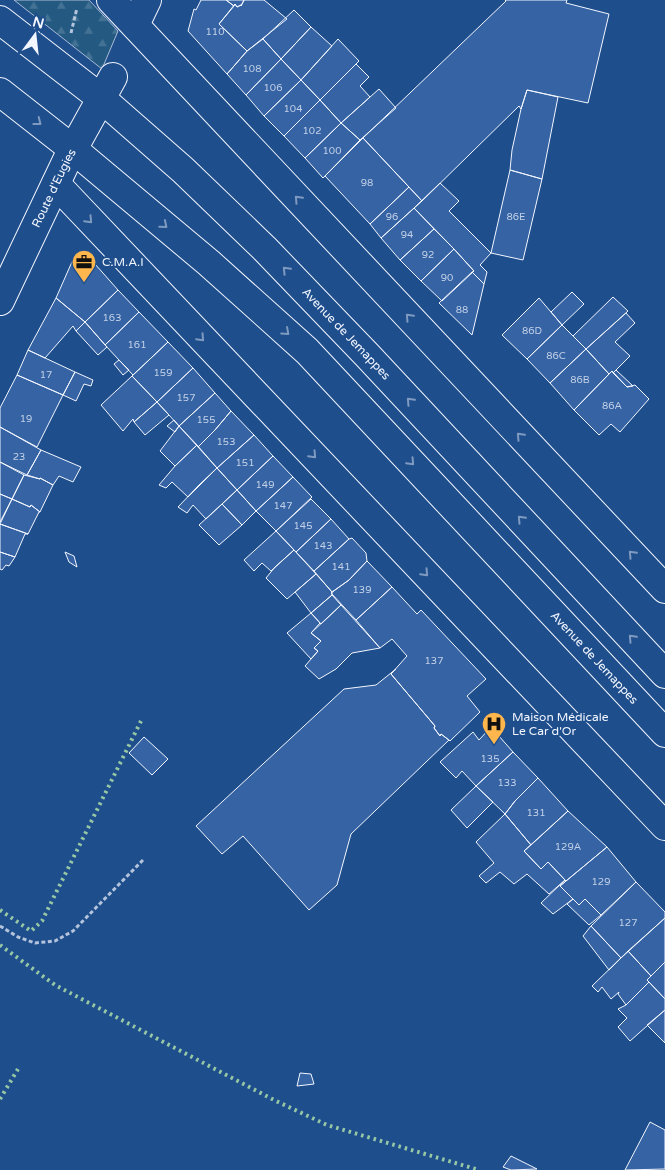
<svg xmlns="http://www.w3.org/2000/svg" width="665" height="1170" font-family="'Varela Round',sans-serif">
<defs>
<pattern id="forest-firs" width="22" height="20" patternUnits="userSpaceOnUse" patternTransform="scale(1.25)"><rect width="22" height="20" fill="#245a82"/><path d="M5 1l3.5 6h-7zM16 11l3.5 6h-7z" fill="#447295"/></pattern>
</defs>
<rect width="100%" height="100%" fill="#1f4e8c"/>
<!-- forest -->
<path fill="url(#forest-firs)" stroke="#a8bbd7" d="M14 0H89L118 31 102 69Z"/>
<!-- building -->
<path fill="#3563a3" stroke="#f2f6ff" d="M201 0H226L234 6 219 24 247 51 227 74 188 31 194 9 196 10Z
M226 0H244L241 6V5L237 7 235 4 234 6Z
M244 0H264L287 19 247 51 219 24 235 4 237 7 241 5V6Z
M505 0H567L566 3 609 14 588 103 527 90 521 109 519 106 422 201 363 138 506 1Z
M294 10 311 27 281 59 263 39Z
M311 27 332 46 301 80 281 59Z
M263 39 281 59 246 95 227 74 247 51Z
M338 39 359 61 320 100 301 80Z
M281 59 301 80 264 116 246 95Z
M356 64 369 77 360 86 370 97 341 123 320 100Z
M301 80 320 100 284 136 264 116Z
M379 89 396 108 360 140 341 123Z
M527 90 558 97 542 179 510 170 512 150 521 109Z
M320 100 341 123 305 158 284 136Z
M341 123 360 140 323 178 305 158Z
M363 138 409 187 370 224 325 176Z
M510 170 542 179 523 260 491 253Z
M440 183 459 201 449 211 491 253 480 265 487 272 484 284 472 272 474 271 454 249 414 208Z
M409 187 422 201 381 238 370 224Z
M414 208 434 229 400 260 381 238Z
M434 229 454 249 421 281 400 260Z
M454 249 474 271 442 301 421 281Z
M75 255H87L118 290 85 322 56 298Z
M472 272 484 284 472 335 439 303Z
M118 290 139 312 105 345 85 322Z
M572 292 584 304 562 325 551 312Z
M613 297 628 311 586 349 573 336Z
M56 298 85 322 76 331 73 326 45 358 28 350Z
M539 298 562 325 527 359 502 335Z
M139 312 168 342 133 375 105 345Z
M626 313 635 323 615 342 630 356 613 373 612 371 609 374 586 349Z
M85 322 107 347 98 355 76 331Z
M562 325 586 349 550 383 527 359Z
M168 342 193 368 157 402 132 376Z
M586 349 609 374 574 410 550 383Z
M28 350 75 372 63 395 17 375Z
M119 360 129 370 123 375 114 364Z
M193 368 215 393 179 426 157 402Z
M616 370 633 386 627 387 613 373Z
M612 371 627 387 635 385 649 399 620 432 611 424 599 435 574 410Z
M75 372 93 380 91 386 84 384 76 401 63 395Z
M17 375 63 395 37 447 0 427V408Z
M132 376 157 402 134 422 133 419 123 431 101 405Z
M215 393 231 411 215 430 198 447 179 426Z
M157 402 169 415 145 435 134 422Z
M231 411 254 435 217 468 198 447 215 430Z
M174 420 179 426 175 432 167 426Z
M179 426 197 445 175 466 160 451Z
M0 427 41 450 27 475 0 462Z
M254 435 273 456 237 490 217 468Z
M197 445 217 468 188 497 172 482 166 488 159 485 175 466Z
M41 450 81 467 73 482 59 476 53 485 40 478V479L27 475Z
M273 456 293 477 256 511 237 490Z
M0 462 24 475 12 499 0 494Z
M217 468 237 490 206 519 193 505 187 513 178 507 199 485Z
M24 475 40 479V478L53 485 40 512 31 505 30 507 12 499Z
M293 477 312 497 276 531 256 511Z
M237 490 256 511 242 525 222 504Z
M0 494 12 499 0 522Z
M12 499 30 507 31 505 40 512H39L28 534 0 524Z
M311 499 331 519 296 552 276 531Z
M222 504 242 525 219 545 199 525Z
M331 519 349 539 314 571 296 552Z
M0 524 28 534H25L15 557 0 552Z
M276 531 294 550 271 571 262 563 254 571 244 560Z
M352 538 366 553 367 561 349 580 332 592 314 571 349 539Z
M294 550 316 574 287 599 266 578 275 567Z
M0 552 15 557 9 566 6 565 2 570 0 569Z
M65 552 74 556 77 567 69 562Z
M367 561 392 587 356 620 331 593 349 580Z
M316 574 332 592V595L311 613 295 592Z
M392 587 417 614 421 610 486 679 467 696 480 712 450 741 441 734 440 736 434 728 435 726 391 674 407 656 392 639 380 648 356 620Z
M332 595 341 605 321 624 311 613Z
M341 605 380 648 352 653 336 669 319 679 305 666 318 651 314 648 321 641 311 633Z
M311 613 320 623 311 633 321 641 314 648 318 651 311 659 287 633Z
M396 669 391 674 435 726 434 728 440 736 441 734 449 740 351 834 337 885 309 910 243 836 222 854 196 826 344 689 376 685Z
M491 727 513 752 476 786 462 771 456 778 440 762 473 732 479 740Z
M144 737 168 759 152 775 129 753Z
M513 752 538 778 515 801 505 814 476 786Z
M538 778 568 811 531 845 505 814 515 801Z
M476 786 493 802 467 828 451 810Z
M568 811 607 847 566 881 548 862 541 869 524 851Z
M505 814 531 845 524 851 541 869 548 862 565 880 549 894 527 874 514 884 500 872 486 883 479 876 494 863 476 842Z
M607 847 636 882 601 915 585 899 579 905 560 886Z
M565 880 566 881 560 886 573 899 553 914 541 903Z
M636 882 665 912V918L621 958 591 926Z
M573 899 579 905 585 899 601 915 589 925 567 904Z
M665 918V962L651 976 628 951Z
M591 926 621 958 609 970 583 936Z
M628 951 651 976 647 980 649 982 626 1005 618 994 619 992 611 999 602 987 598 992 592 986Z
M665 962V999L647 980Z
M649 982 665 999V1010L630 1041 618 1027 627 1018 618 1009 626 1005Z
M665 1010V1043L647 1025Z
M300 1073 311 1074 314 1084 297 1086Z
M650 1122 665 1130V1169L625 1170Z
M511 1156 537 1169 511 1170 503 1167Z"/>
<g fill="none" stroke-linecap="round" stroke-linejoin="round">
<defs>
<g id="street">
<path d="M111 0 665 589"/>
<path d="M135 25 147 0"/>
<path d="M56 184 665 826"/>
<path id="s1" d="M0 301 67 160 113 77"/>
</g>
<g id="primary">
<path id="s2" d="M0 20 102 99 183 170 264 248 367 355 665 674"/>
<path id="s3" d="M0 92 74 150 209 263 307 351 665 733"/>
</g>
</defs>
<!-- street casing -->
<use href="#street" stroke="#f2f6ff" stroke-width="30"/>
<!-- primary casing -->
<use href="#primary" stroke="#f2f6ff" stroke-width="30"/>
<!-- path -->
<path stroke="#b3c4dc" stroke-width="3" stroke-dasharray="4 2.5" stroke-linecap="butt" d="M71 33 77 8
M0 926 18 937 35 943 55 941 73 931 144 859"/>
<!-- street -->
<use href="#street" stroke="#1f4e8c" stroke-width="28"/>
<!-- primary -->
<use href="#primary" stroke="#1f4e8c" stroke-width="28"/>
<!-- hedge -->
<path stroke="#97c8a6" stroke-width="4" stroke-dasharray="2.5 4" stroke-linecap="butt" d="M0 910 31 931 42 921 141 721
M0 945 55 985 274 1100 327 1125 479 1170
M0 1099 18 1069"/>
</g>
<!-- one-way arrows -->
<defs><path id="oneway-chevron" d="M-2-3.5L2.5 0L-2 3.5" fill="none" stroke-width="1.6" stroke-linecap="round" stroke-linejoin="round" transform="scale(1.25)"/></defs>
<g stroke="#7e9ac0">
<use href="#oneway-chevron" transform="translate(38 122) rotate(38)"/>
<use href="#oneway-chevron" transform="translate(298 199) rotate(-133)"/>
<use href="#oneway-chevron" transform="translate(89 220) rotate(47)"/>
<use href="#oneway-chevron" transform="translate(164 225) rotate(40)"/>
<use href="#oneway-chevron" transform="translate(286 270) rotate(-134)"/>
<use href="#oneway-chevron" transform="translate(409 317) rotate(-133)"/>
<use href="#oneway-chevron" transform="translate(286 332) rotate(42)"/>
<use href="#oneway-chevron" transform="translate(201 338) rotate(47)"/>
<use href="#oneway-chevron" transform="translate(410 401) rotate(-133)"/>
<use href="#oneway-chevron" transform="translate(520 436) rotate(-133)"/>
<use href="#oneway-chevron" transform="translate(313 455) rotate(47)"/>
<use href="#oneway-chevron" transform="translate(411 462) rotate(47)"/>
<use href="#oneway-chevron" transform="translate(521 519) rotate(-133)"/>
<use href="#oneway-chevron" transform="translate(632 554) rotate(-133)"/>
<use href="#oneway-chevron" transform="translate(425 573) rotate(47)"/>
<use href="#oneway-chevron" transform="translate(632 638) rotate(-133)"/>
</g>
<!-- icons -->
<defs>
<symbol id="office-pin" viewBox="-11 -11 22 30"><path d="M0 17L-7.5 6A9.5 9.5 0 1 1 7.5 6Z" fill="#ffb74d" stroke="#1f4e8c"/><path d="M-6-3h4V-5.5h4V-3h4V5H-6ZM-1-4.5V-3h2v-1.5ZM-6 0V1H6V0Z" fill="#111"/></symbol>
<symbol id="hospital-pin" viewBox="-11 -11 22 30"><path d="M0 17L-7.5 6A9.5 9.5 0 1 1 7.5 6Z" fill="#ffb74d" stroke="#1f4e8c"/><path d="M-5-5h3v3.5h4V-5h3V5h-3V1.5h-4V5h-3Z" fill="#111"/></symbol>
</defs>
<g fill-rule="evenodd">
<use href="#office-pin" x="70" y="248" width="28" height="38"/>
<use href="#hospital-pin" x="480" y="710" width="28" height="38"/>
</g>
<g text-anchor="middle" stroke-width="4" stroke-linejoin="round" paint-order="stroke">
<!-- number labels -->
<g font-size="10" fill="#c3d1e8">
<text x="215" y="35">110</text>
<text x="252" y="72">108</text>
<text x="273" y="91">106</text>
<text x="293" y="112">104</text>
<text x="312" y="134">102</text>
<text x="332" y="154">100</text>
<text x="367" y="186">98</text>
<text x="392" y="220">96</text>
<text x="516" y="220">86E</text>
<text x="407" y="238">94</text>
<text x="428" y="258">92</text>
<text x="447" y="281">90</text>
<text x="462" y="313">88</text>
<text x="112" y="321">163</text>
<text x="532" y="334">86D</text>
<text x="137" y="348">161</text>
<text x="556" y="359">86C</text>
<text x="163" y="376">159</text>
<text x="46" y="378">17</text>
<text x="580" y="383">86B</text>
<text x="186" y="401">157</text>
<text x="612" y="409">86A</text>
<text x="26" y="422">19</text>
<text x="206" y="423">155</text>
<text x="226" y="445">153</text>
<text x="19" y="460">23</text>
<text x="245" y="466">151</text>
<text x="265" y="488">149</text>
<text x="283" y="509">147</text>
<text x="303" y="529">145</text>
<text x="323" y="549">143</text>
<text x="341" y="570">141</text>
<text x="362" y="593">139</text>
<text x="434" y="664">137</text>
<text x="490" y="762">135</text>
<text x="507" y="786">133</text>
<text x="536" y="816">131</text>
<text x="568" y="850">129A</text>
<text x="601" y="885">129</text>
<text x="628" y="926">127</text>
</g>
<!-- street labels -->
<g font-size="12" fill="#f2f6ff" stroke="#1f4e8c">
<text dy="4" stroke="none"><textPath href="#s1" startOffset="125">Route d'Eugies</textPath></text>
<text dy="4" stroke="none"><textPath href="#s2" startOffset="468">Avenue de Jemappes</textPath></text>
<text dy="4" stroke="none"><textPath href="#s3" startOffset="822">Avenue de Jemappes</textPath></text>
</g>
<!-- poi labels -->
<g font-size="12" fill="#f2f6ff" stroke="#1f4e8c" text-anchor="start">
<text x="102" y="266">C.M.A.I</text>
<text x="512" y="721">Maison Médicale<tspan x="512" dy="14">Le Car d'Or</tspan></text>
</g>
</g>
<!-- north arrow -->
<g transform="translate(35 35) rotate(15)" stroke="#1f4e8c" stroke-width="4" paint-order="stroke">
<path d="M0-4L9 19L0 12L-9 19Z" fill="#f2f6ff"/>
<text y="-8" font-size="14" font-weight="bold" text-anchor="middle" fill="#f2f6ff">N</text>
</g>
</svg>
